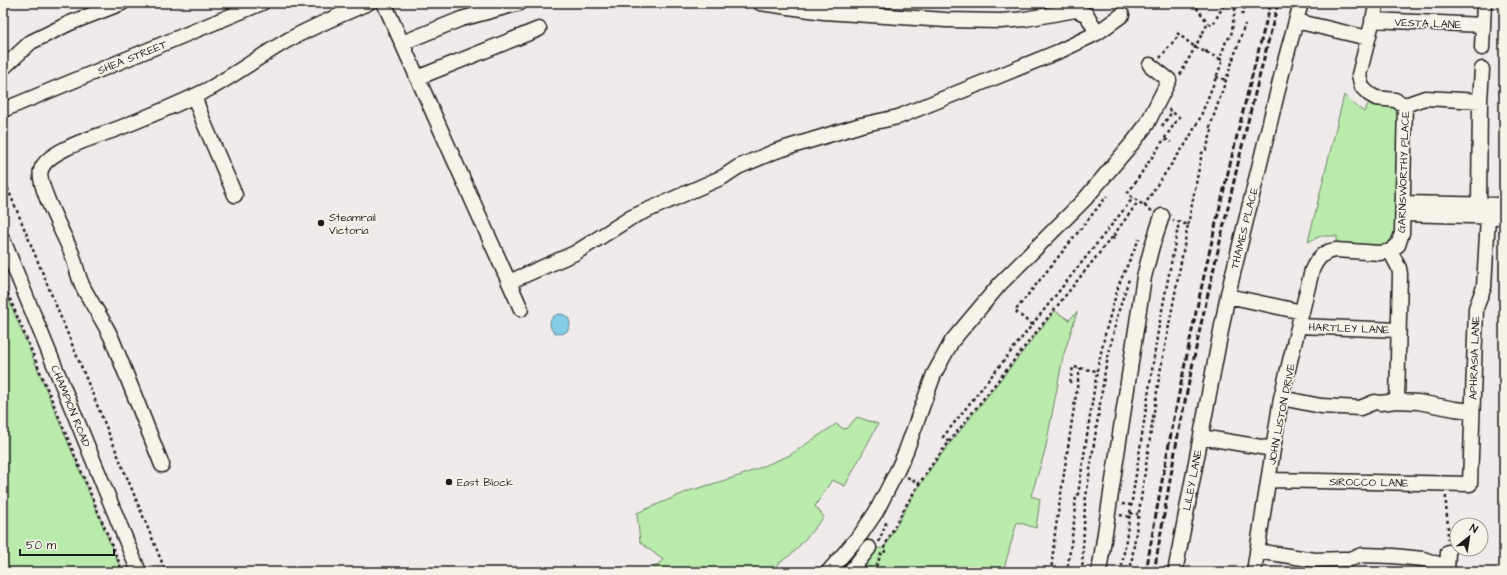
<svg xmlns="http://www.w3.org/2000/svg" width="1507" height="575" font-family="'Architects Daughter',sans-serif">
<rect width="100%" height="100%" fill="#f0eaeb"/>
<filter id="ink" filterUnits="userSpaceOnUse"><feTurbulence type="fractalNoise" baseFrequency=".025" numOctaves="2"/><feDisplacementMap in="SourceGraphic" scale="8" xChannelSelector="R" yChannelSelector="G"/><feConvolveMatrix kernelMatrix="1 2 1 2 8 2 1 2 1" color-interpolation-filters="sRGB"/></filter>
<g filter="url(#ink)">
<!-- green -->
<path fill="#b9ebac" stroke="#6a8464" d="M1344 95 1351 102 1364 112 1369 102C1380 107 1392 101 1398 115L1395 228 1393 237 1386 245 1375 246 1337 243V236H1321L1308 242Z
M3 286 122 572H3Z
M1055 311 1069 320 1077 312 1063 357 1045 451 1031 496 1040 499 1036 528 1017 522 1003 572H854L871 549 884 548 912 498 933 465Z
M857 417 878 424 845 486 832 480 815 506 824 517 794 552 778 564 773 572H648L663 560 640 542 637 513 689 491 742 475 790 455 836 424 844 429 847 428Z"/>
<!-- water -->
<path fill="#85cce6" stroke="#5b8695" d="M550 324a10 10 0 1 1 20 0a10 10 0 1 1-20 0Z"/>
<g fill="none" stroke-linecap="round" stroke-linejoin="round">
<defs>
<path id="minor" d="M384 3 521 309
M1377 3 1359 75 1362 87 1369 94 1376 98 1395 100 1405 105 1425 98 1480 101
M1372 20 1483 25
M1296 21 1368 38
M1097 33 1122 15
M402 43 461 19 520 3
M1482 48 1484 3
M3 68 31 42 70 23 122 3
M417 78 539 29
M194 96 204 123 235 195
M3 110 262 3
M1403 203 1504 205
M1403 214 1504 217
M3 240 139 572
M509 282 575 253 632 217 723 177 738 167 776 151 861 125 898 117 1060 51 1097 33 1087 15 1076 10 1025 19 1001 21 946 20 824 12 760 3
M1228 296 1302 312
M1299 326 1398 330
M1281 398 1321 406 1360 408 1375 402 1380 403 1397 401 1418 402 1455 409 1471 411
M1397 401 1400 274 1399 268 1390 251 1398 245 1402 233 1405 105
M1201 437 1273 449
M162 465 112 339C104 321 93 306 84 289 78 278 76 265 72 254 66 238 36 184 41 170 47 149 103 135 122 127 152 115 182 103 211 88 237 73 262 55 288 40 314 26 341 15 368 3
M1269 480 1470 484 1476 308 1484 287 1488 217 1479 205 1480 101 1482 69
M1257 551 1315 560 1343 559H1350L1362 555 1393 556 1423 559 1447 567
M828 572 861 534 876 512 898 469 906 451 934 374 952 341 1000 284 1085 199 1134 141 1147 124 1169 80 1150 65
M850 572 869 548
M1099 572 1144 277 1152 246 1162 216
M1175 572 1228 294 1285 61 1301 3
M1254 572 1281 398 1312 270C1317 259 1323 251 1336 250L1380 253 1390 251
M1447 572 1448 552"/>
</defs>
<!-- minor casing -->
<use href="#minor" stroke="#1c1c1c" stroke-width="17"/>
<!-- path -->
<path stroke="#1c1c1c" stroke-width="2.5" stroke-dasharray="3 3" stroke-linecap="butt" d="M1193 3 1208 23
M1242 15 1246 3
M1177 33 1195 47 1220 59 1226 41 1231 36 1236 3
M1206 53 1207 49
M1160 58 1179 35
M1180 75 1208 23 1212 25 1213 24 1225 3
M1216 77 1226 80
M1162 126 1172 112
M1165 139 1171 142
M3 177 166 572
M1144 206 1157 185 1187 142 1200 118 1223 60 1220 59
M1152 211 1129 195 1128 193 1179 117 1168 109
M1188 225 1202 153 1206 150 1212 130 1210 127 1245 24
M1114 234 1118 236
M1112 237 1115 240
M3 282 123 572
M1032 325 1015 311 1107 196
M1070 383 1073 367 1097 371
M949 442 1116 232 1138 202
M907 477 919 483
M1446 496C1445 511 1450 526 1447 540
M1122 504 1131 505
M1130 513 1138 514
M1120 515 1129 517
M879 542 887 520
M874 572 881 554 883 555 885 551 883 550C901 511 923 475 949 442L943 437 1133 198
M1051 572 1055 533 1080 368
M1067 572 1076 508 1075 504 1076 497 1078 494 1097 371 1106 330 1119 284 1139 239
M1075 572V571
M1082 572 1085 503 1105 371 1118 313 1129 279
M1121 572 1158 331 1179 222 1173 220
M1130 572 1159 378 1188 225 1179 222"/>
<!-- minor -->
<use href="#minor" stroke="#f7f3e8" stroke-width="14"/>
<!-- rail -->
<path stroke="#1c1c1c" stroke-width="3" stroke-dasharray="6 3" stroke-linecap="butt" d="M1146 572C1178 380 1221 191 1271 3
M1154 572 1177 440 1201 324 1246 129 1278 3"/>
</g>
</g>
<!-- markers -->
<g fill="#1c1c1c" stroke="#f7f3e8" stroke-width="1.5">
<circle cx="321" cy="223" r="4"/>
<circle cx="449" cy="482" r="4"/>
</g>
<g text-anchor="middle" stroke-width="3.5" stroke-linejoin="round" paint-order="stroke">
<!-- street labels -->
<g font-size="11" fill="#1c1c1c" stroke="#f7f3e8">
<text transform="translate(1428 23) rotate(2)" y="4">VESTA LANE</text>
<text transform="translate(132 57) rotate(-22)" y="4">SHEA STREET</text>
<text transform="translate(1403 172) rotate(-88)" y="4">GARNSWORTHY PLACE</text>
<text transform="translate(1244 228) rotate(-76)" y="4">THAMES PLACE</text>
<text transform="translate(1349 328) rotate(2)" y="4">HARTLEY LANE</text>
<text transform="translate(1474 358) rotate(-88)" y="4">APHRASIA LANE</text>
<text transform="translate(71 406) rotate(68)" y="4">CHAMPION ROAD</text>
<text transform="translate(1281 414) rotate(-79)" y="4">JOHN LISTON DRIVE</text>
<text transform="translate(1192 480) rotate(-79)" y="4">LILEY LANE</text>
<text transform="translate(1369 482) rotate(1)" y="4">SIROCCO LANE</text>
</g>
<!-- poi labels -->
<g font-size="11" fill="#1c1c1c" stroke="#f7f3e8" text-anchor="start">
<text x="329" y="221">Steamrail<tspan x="329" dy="13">Victoria</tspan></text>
<text x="457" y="486">East Block</text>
</g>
</g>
<!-- margin -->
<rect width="1507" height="575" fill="none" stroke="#f7f3e8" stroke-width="16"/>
<rect x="8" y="8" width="1491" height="559" fill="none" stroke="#1c1c1c" stroke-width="1.5" filter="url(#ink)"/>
<!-- north arrow -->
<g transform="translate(1469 537) rotate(30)"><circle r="19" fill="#f7f3e8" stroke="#9f9d96"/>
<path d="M0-3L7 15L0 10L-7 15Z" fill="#1c1c1c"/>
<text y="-6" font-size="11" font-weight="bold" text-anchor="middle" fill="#1c1c1c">N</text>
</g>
<!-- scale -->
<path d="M20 549v6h94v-6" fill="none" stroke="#1c1c1c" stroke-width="2"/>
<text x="26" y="549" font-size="12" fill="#1c1c1c" stroke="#f7f3e8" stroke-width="3" paint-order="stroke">50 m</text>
</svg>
